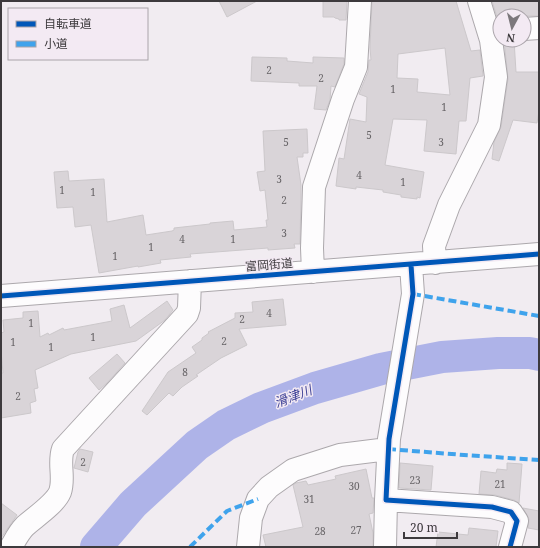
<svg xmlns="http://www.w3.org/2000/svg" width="540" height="548" font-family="'Noto Serif','Noto Sans JP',serif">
<rect width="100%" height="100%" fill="#f1ecf1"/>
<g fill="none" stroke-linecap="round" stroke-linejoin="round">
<!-- river -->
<path stroke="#aeb3e8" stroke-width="32" d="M96 547 133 504 197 445 226 425 261 408 315 388 381 369 442 357 498 353H530L539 355"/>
</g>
<!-- building -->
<path fill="#d9d4d8" stroke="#ccc8cb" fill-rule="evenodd" d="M219 1H257L227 17Z
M323 1H347L346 20H339V19L335 18 334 17H323Z
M372 1H456L471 51 480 50 483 76 470 78 466 121H459L456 154 424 151 427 120 393 119 385 165 424 172 420 198 417 197V199L401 197V195L383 192V190L356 187V189L336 186 339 158 344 159 350 119 366 122 367 97 359 94 368 72 369 60H371L370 48ZM445 48 450 95 417 92 418 79 397 78 398 54Z
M492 1H539V16H500V27L498 17H497Z
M504 40H514L516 72H539V111L537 123 513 120 499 161 492 159 494 142 501 127 508 79Z
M252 57 287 58V61L313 63V57L344 58V64L335 87 331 86 330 100 326 110 314 109 317 86H299V83L251 81Z
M307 129 308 153H303V157H297L301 185V194L300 244H294L295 248 268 250V248L190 254 191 257 160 260 161 263 138 267V266L99 273 91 225 75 227 73 207 57 208 54 172 68 171 69 181 104 179 107 222 143 215 146 235 172 231 174 230V228L210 224V223L233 221 234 230 267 227 266 220H268L265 190 260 191 257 172 265 171 263 131Z
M283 299 286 325 239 329 247 345 221 358 196 375 198 376 182 387 173 396 169 393 147 415 142 411 168 372 196 353 192 347 202 340V338L209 333 208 332 235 318V313L253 312 252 302Z
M167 301 173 310 165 320 136 341 71 354 35 370 38 388 34 389 36 401 30 403 31 413 1 418V373H3L1 351V333L4 332 3 320 23 318V312L38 311 40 337 48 333 49 335 63 328 64 330 112 321 110 309 124 305 130 328Z
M117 354 125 363 107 383 99 390 89 378Z
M80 449 93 452 88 472 74 468 78 452Z
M400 463 433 466 431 490 399 488Z
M507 463 522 464 519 503 514 500 495 495 479 494 481 471 496 473 497 469 507 470Z
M366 469 372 498H374L373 513 369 514 373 533V547H266L263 535 303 527 293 485 296 483 306 481 308 485 336 479 335 476Z
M1 503 17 515 1 538Z
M523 508 539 511V530L528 528 529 519Z
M469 528 498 531 496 547H436L438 532 468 535Z"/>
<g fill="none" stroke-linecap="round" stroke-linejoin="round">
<defs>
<path id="minor" d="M524 29 539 28
M435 263 434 246 449 205 489 125 496 77 491 40 479 1
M411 265 413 294 389 439 386 500 492 507 511 512 517 521 510 547
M313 272 312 248 314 187 343 99 356 67 360 1
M1 296 539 254
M11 547C15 540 19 532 25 526 35 517 55 504 60 492 65 478 58 463 63 449L187 314 189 308 190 281
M248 547 251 518 258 499 269 487 293 470 340 455 388 449
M385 547 386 500"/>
</defs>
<!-- minor casing -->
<use href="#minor" stroke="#aca8ac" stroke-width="24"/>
<!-- minor -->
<use href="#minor" stroke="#fdfcfd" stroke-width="22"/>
<!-- quiet -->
<path stroke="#3fa3ec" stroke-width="4" stroke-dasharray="8 4" stroke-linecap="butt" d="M413 294 539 316
M388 449 464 455 539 460
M190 547 227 511 258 499"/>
<defs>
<path id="cycleway" d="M411 265 413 294 389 439 386 500 492 507 511 512 517 521 510 547
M1 296 539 254"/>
</defs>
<!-- cycleway casing -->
<use href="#cycleway" stroke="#f3eaf3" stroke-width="8"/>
<!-- cycleway -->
<use href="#cycleway" stroke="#0057b8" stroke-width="5"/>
</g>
<g text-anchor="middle" stroke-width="3" stroke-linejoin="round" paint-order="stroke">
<!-- number labels -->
<g font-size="10" fill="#666366">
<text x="269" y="74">2</text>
<text x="321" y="82">2</text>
<text x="393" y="93">1</text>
<text x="444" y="111">1</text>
<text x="369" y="139">5</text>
<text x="286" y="146">5</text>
<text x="441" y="146">3</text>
<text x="359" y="179">4</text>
<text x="279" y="183">3</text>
<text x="403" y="186">1</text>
<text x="62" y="194">1</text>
<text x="93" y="196">1</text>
<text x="284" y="204">2</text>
<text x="284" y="237">3</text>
<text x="182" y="243">4</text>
<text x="233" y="243">1</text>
<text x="151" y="251">1</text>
<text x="115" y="260">1</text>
<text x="269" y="317">4</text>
<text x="242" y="323">2</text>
<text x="31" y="327">1</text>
<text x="93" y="341">1</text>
<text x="224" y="345">2</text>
<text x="13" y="346">1</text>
<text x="51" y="351">1</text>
<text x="185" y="376">8</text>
<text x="18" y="400">2</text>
<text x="83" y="466">2</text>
<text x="415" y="484">23</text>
<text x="500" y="488">21</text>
<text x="354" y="490">30</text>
<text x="309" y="503">31</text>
<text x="356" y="534">27</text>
<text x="320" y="535">28</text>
</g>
<!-- street labels -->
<g font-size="12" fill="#3d3a3d" stroke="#f3eaf3">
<text transform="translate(269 265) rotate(-5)" y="4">富岡街道</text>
</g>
<!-- water labels -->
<g font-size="13" font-style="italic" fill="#3e4297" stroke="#f3eaf3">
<text transform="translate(293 396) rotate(-21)" y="5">滑津川</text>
</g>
</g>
<!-- border -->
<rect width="540" height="548" fill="none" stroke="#3d3a3d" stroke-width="4"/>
<!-- legend -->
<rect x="8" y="8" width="140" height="52" fill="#f3eaf3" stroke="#aaa4aa"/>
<rect x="16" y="21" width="20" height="6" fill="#0057b8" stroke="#aaa4aa"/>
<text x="44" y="28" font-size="12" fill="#3d3a3d">自転車道</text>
<rect x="16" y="41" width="20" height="6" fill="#3fa3ec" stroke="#aaa4aa"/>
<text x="44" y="48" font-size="12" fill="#3d3a3d">小道</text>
<!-- north arrow -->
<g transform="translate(512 28) rotate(187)"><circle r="19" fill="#f3eaf3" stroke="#aaa4aa"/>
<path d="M0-3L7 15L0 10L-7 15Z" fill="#7c787c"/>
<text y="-6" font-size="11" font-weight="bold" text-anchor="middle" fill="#3d3a3d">N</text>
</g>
<!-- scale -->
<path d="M404 532v6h53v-6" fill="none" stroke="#3d3a3d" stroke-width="2"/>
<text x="410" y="532" font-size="12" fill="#3d3a3d" stroke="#f3eaf3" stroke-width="3" paint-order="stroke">20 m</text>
</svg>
